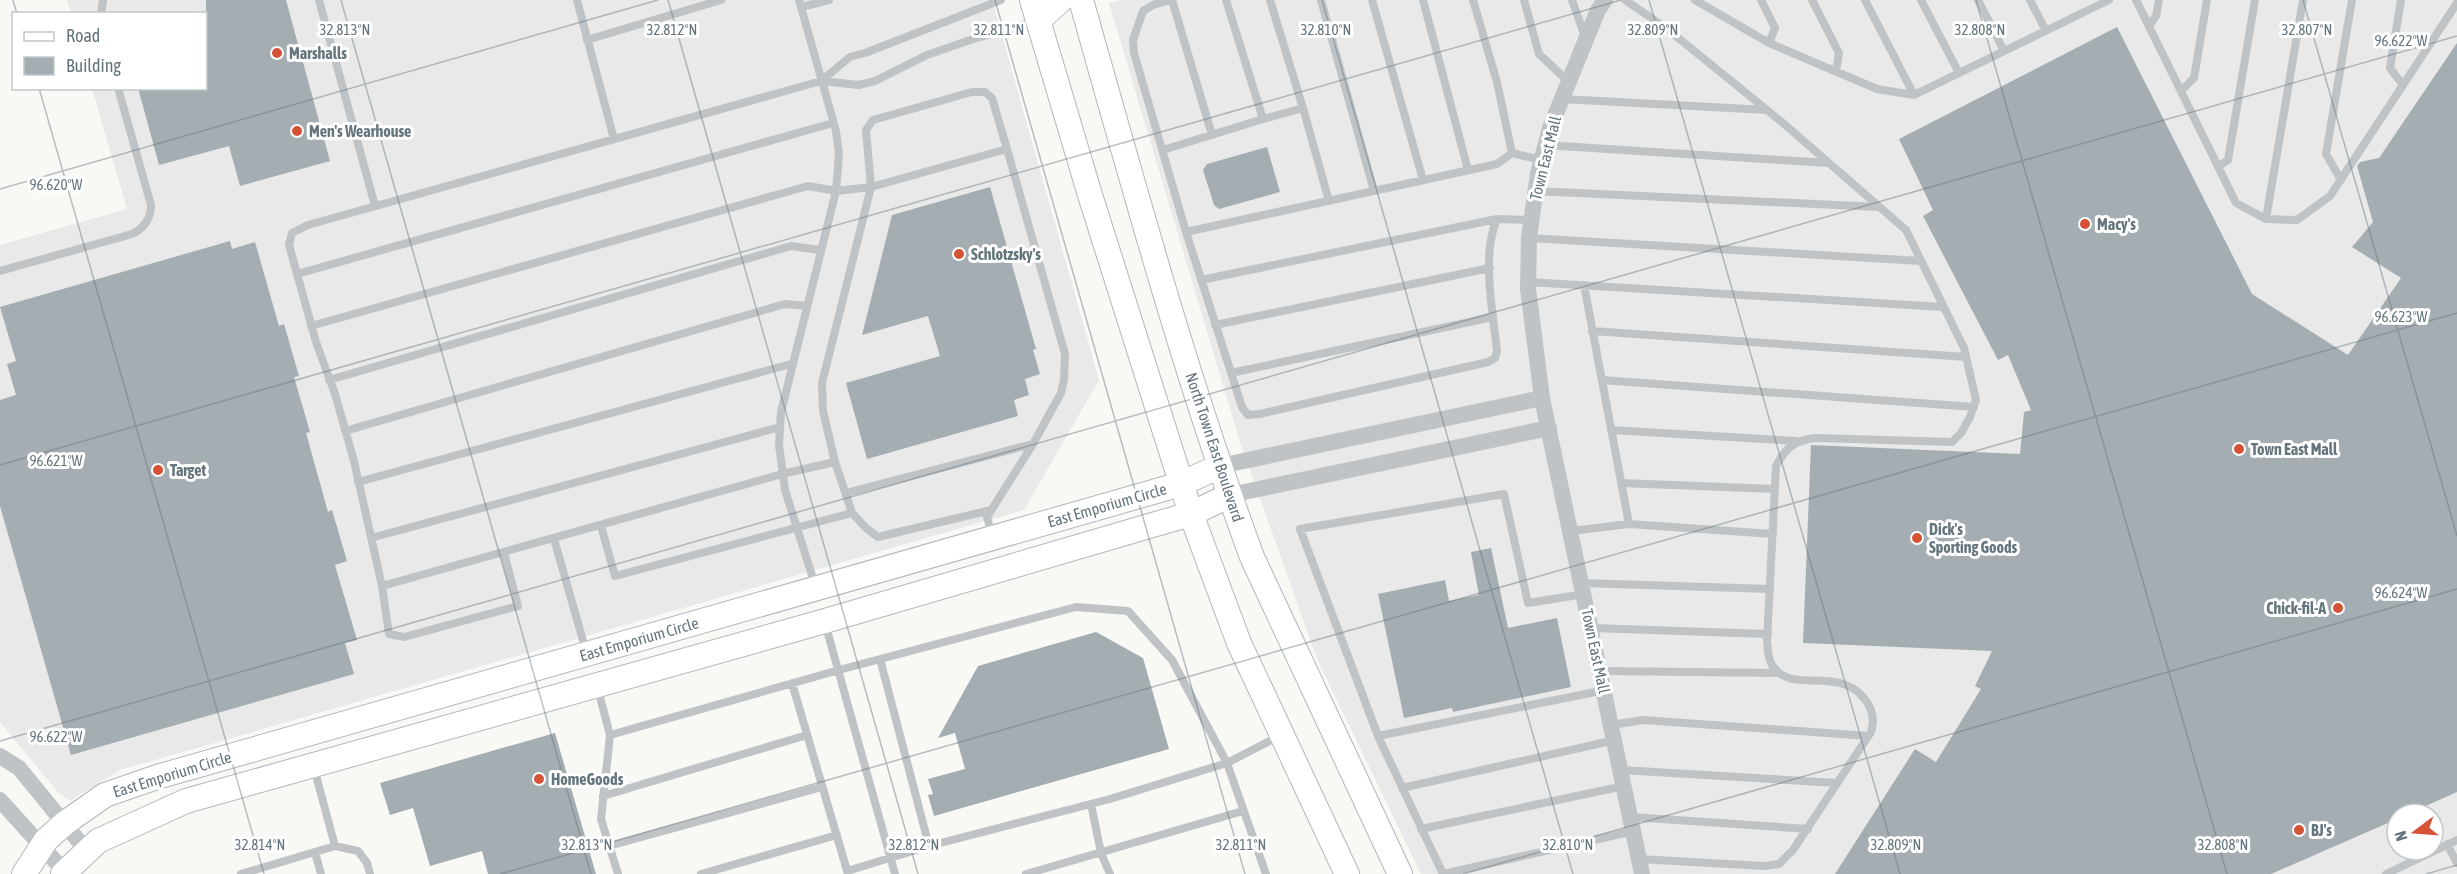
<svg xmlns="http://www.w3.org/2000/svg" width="2457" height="874" font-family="'Asap Condensed',sans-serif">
<rect width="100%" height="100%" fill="#f8f8f5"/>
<!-- built -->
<path fill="#e8e9e8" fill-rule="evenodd" d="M67 0H992L1099 380 1024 510 120 770 70 801 57 791 0 722V245L127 209 92 89 206 88V14L71 13Z
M1121 0H2457V874H1421L1317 659 1239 439 1109 3ZM2397 814H2433V850H2397Z"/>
<!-- building -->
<path fill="#a4adb2" d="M206 0H286L330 161 240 186 229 146 159 165 138 88H206Z
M2117 27 2252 294 2348 355 2401 278 2352 247 2373 222 2357 166 2360 162 2379 158 2457 43V792L2408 814H2397V819L2271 874H1835L1915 749 1936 762 1981 689 1975 686 1992 651 1803 643 1811 445 2020 454 2024 412 2031 410 2008 355 1998 360 1923 216 1933 210 1899 139Z
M1267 147 1280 192 1219 209 1214 205 1203 170 1207 164Z
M990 187 1036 349 1033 350 1040 374 1025 379 1029 395 1014 400 1018 416 867 459 846 383 940 356 928 316 862 335 892 215Z
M230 241 232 249 255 242 279 326 284 324 299 376 294 377 310 432 306 433 328 512 332 510 347 561 335 565 357 640 345 643 354 674 71 755 0 506V400L16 395 7 364 16 361 0 307Z
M1491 548 1508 628 1557 618 1571 687 1453 712 1452 708 1404 718 1378 594 1445 580 1449 601 1479 595 1471 552Z
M1096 632 1143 658 1169 749 934 816 928 795 933 794 928 779 965 769 955 733 938 738 978 666Z
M555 733 596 874H488L482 851 430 866 413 808 390 815 380 783Z"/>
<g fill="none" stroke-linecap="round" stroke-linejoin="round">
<defs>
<path id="secondary" d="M1032 0 1090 195 1191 514 1239 643 1347 874
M1081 0C1134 187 1185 375 1252 557L1400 874
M1039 20 1061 0
M24 874 46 840 65 823 105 795 157 777 1181 484 1220 466
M63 874 98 841 186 801 825 621 1156 524 1191 514 1230 495"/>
</defs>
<!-- secondary casing -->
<use href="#secondary" stroke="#b1b7bb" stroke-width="26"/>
<!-- lane -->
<path stroke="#bfc3c6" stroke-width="8" d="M319 0 375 206
M577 0 614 139
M799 0 836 131 839 154 836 191 781 412 779 445 785 490 815 585
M1170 0 1153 5 1143 11 1133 40 1134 53 1186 232
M1172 0 1212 135
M1321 0 1374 191
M1372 0 1423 180
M1423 0 1468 170
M1473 0 1497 82 1512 153 1541 160
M1524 0 1539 54 1569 82
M1572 0 1585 37
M1625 0 1666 28 1783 123 1906 230 1964 348 1976 400 1970 417 1961 433 1952 442 1816 438C1795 440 1786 447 1776 466L1767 641C1768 652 1768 663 1777 671 1797 691 1837 668 1863 697 1872 707 1875 719 1871 732L1793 850 1779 864 1764 866 1639 859
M1695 0 1769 43 1877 89 1914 95 2109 0
M1761 0 1775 28 1769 43
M1812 0 1839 53 1836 71
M1865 0 1914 95
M1921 0 1959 73
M1978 0 2004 51
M2030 0 2046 31
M2136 0 2236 203 2266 219 2297 220 2330 196 2457 3
M2401 0 2390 68 2403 85
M801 7 829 0
M101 14 103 0
M2149 26 2156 16 2159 0
M587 40 721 0
M821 81 850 57 865 53 1001 0
M2181 91 2194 78 2207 0
M1562 99 1767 110
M1303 108 1329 201
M1263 119 1303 108 1270 0
M1545 145 1828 163
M1007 149 992 98 985 92H972L873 120 866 130 871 187 822 383 823 411 835 462 782 474 382 586 354 461 335 394 316 342 289 245 292 233 308 225 821 81 859 85 875 81 927 55 970 40 1035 21
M1163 150 1263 119 1226 0
M1512 153 1497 164 1186 232 1242 407 1248 415 1260 414 1488 362 1495 358 1497 351C1493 312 1481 255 1497 219L1531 220
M2218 167 2228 160 2255 0
M2341 180 2326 154 2352 0
M1535 191 1879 207
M2266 219 2303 0
M1529 238 1921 261
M0 271 132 234C144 228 151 219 151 205L118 88
M297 274 833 123
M1201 280 1497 219
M1528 282 1943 307
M1584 285 1629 524
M1215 325 1490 268
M311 326 808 186 836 191 871 187 1007 149 1065 354 1064 380 1061 393 1033 444 987 517 992 535
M1592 331 1966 357
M1231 373 1493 317
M329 380 791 246 820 250
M1602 380 1974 407
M1611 430 1796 441
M345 431 785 304 807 306
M358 482 791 364
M1621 483 1775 489
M846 493 1033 444
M852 513 866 528 878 537 991 510
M601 526 615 576 852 513 835 462
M1571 531 1629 524 1773 534
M371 538 780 427
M554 539 586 651
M1582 583 1770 589
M382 586 389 634 404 637 518 606 504 553
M1584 594 1528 603 1504 494 1300 529 1378 736 1605 690
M825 623 895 874
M1592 628 1768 634
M880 659 929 846
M1601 671 1779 673
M792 683 848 874
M597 686 610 735
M1612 725 1643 720 1868 736
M1378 736 1443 874
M314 768 335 846
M1621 770 1837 783
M1402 788 1615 740
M603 796 807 735
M1091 804 1101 853 1110 874
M1631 817 1808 829
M1421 829 1624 786
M2447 844 2457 863
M609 846 822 787
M315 852 321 874
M847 871 929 846 1110 799 1227 763 1279 736
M241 874 335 846 358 851 367 863 370 874
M618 874 601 819 610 735 839 670 1076 607 1128 611 1172 660 1227 763 1266 874
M701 874 837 835
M1026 874 1243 811
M1443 874 1634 831
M2386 874 2457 840"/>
<!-- street -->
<path stroke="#bfc3c6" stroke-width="16" d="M1605 0 1598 10 1550 128 1538 173 1529 238 1528 289 1542 398 1642 874
M1220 466 1542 398
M1230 495 1549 428
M0 756 19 768 86 850
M0 800 65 872"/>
<!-- secondary -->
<use href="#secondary" stroke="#fff" stroke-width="24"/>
</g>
<!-- ticks -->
<path fill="none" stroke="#65757e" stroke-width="1.5" stroke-opacity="0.45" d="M13 0 17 14M341 0 591 874M668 0 918 874M995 0 1245 874M1322 0 1573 874M1649 0 1900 874M1976 0 2227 874M2303 0 2457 536M39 88 264 874M0 189 658 0M0 465 1621 0M0 741 2457 36M500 874 2457 313M1463 874 2457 589M2426 874 2457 865"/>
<!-- markers -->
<g fill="#d65237" stroke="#fff" stroke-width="2">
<circle cx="277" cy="53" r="6"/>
<circle cx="297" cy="131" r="6"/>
<circle cx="2085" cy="224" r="6"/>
<circle cx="959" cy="254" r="6"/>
<circle cx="2239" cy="449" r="6"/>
<circle cx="158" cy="470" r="6"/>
<circle cx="1917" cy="538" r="6"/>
<circle cx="2338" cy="608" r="6"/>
<circle cx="539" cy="779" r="6"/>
<circle cx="2299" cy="830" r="6"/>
</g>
<g text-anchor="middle" stroke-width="6" stroke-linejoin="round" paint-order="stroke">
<!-- poi labels -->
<g font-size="16" font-weight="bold" fill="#65757e" stroke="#fff" text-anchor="start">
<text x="289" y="59">Marshalls</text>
<text x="309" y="137">Men's Wearhouse</text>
<text x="2097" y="230">Macy's</text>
<text x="971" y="260">Schlotzsky's</text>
<text x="2251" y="455">Town East Mall</text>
<text x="170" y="476">Target</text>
<text x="1929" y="535">Dick's<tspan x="1929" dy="18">Sporting Goods</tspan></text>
<text x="2326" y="614" text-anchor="end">Chick-fil-A</text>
<text x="551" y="785">HomeGoods</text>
<text x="2311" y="836">BJ's</text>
</g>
<!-- street labels -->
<g font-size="16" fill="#65757e" stroke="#fff">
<text transform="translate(1545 158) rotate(-76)" y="6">Town East Mall</text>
<text transform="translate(1215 447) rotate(72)" y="6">North Town East Boulevard</text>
<text transform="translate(1107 505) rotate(-16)" y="6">East Emporium Circle</text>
<text transform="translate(639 639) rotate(-16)" y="6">East Emporium Circle</text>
<text transform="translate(1596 651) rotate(78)" y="6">Town East Mall</text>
<text transform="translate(172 774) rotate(-17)" y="6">East Emporium Circle</text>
</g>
</g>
<g font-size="15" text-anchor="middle" fill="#65757e" stroke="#fff" stroke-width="6" stroke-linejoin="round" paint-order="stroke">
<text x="345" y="35">32.813°N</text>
<text x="672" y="35">32.812°N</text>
<text x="999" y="35">32.811°N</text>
<text x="1326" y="35">32.810°N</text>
<text x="1653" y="35">32.809°N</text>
<text x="1980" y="35">32.808°N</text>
<text x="2307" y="35">32.807°N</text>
<text x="2401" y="46">96.622°W</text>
<text x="56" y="190">96.620°W</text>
<text x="2401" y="322">96.623°W</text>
<text x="56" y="466">96.621°W</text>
<text x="2401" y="598">96.624°W</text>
<text x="56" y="742">96.622°W</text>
<text x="260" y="850">32.814°N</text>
<text x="587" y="850">32.813°N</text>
<text x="914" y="850">32.812°N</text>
<text x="1241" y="850">32.811°N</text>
<text x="1568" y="850">32.810°N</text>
<text x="1896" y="850">32.809°N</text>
<text x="2223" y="850">32.808°N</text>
</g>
<!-- legend -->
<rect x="12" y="12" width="195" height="78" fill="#ffffff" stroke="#c1c8cb" stroke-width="1.5"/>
<rect x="24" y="32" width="30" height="9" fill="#ffffff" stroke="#c1c8cb" stroke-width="1.5"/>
<text x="66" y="42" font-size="18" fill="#65757e">Road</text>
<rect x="24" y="57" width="30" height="18" fill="#a4adb2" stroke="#c1c8cb" stroke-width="1.5"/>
<text x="66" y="72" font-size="18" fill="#65757e">Building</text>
<!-- north arrow -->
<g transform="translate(2415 832) rotate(254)"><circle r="28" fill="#ffffff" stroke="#c1c8cb" stroke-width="1.5"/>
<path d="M0-4.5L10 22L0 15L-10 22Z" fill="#d65237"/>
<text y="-9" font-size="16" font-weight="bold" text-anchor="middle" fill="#65757e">N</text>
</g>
</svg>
